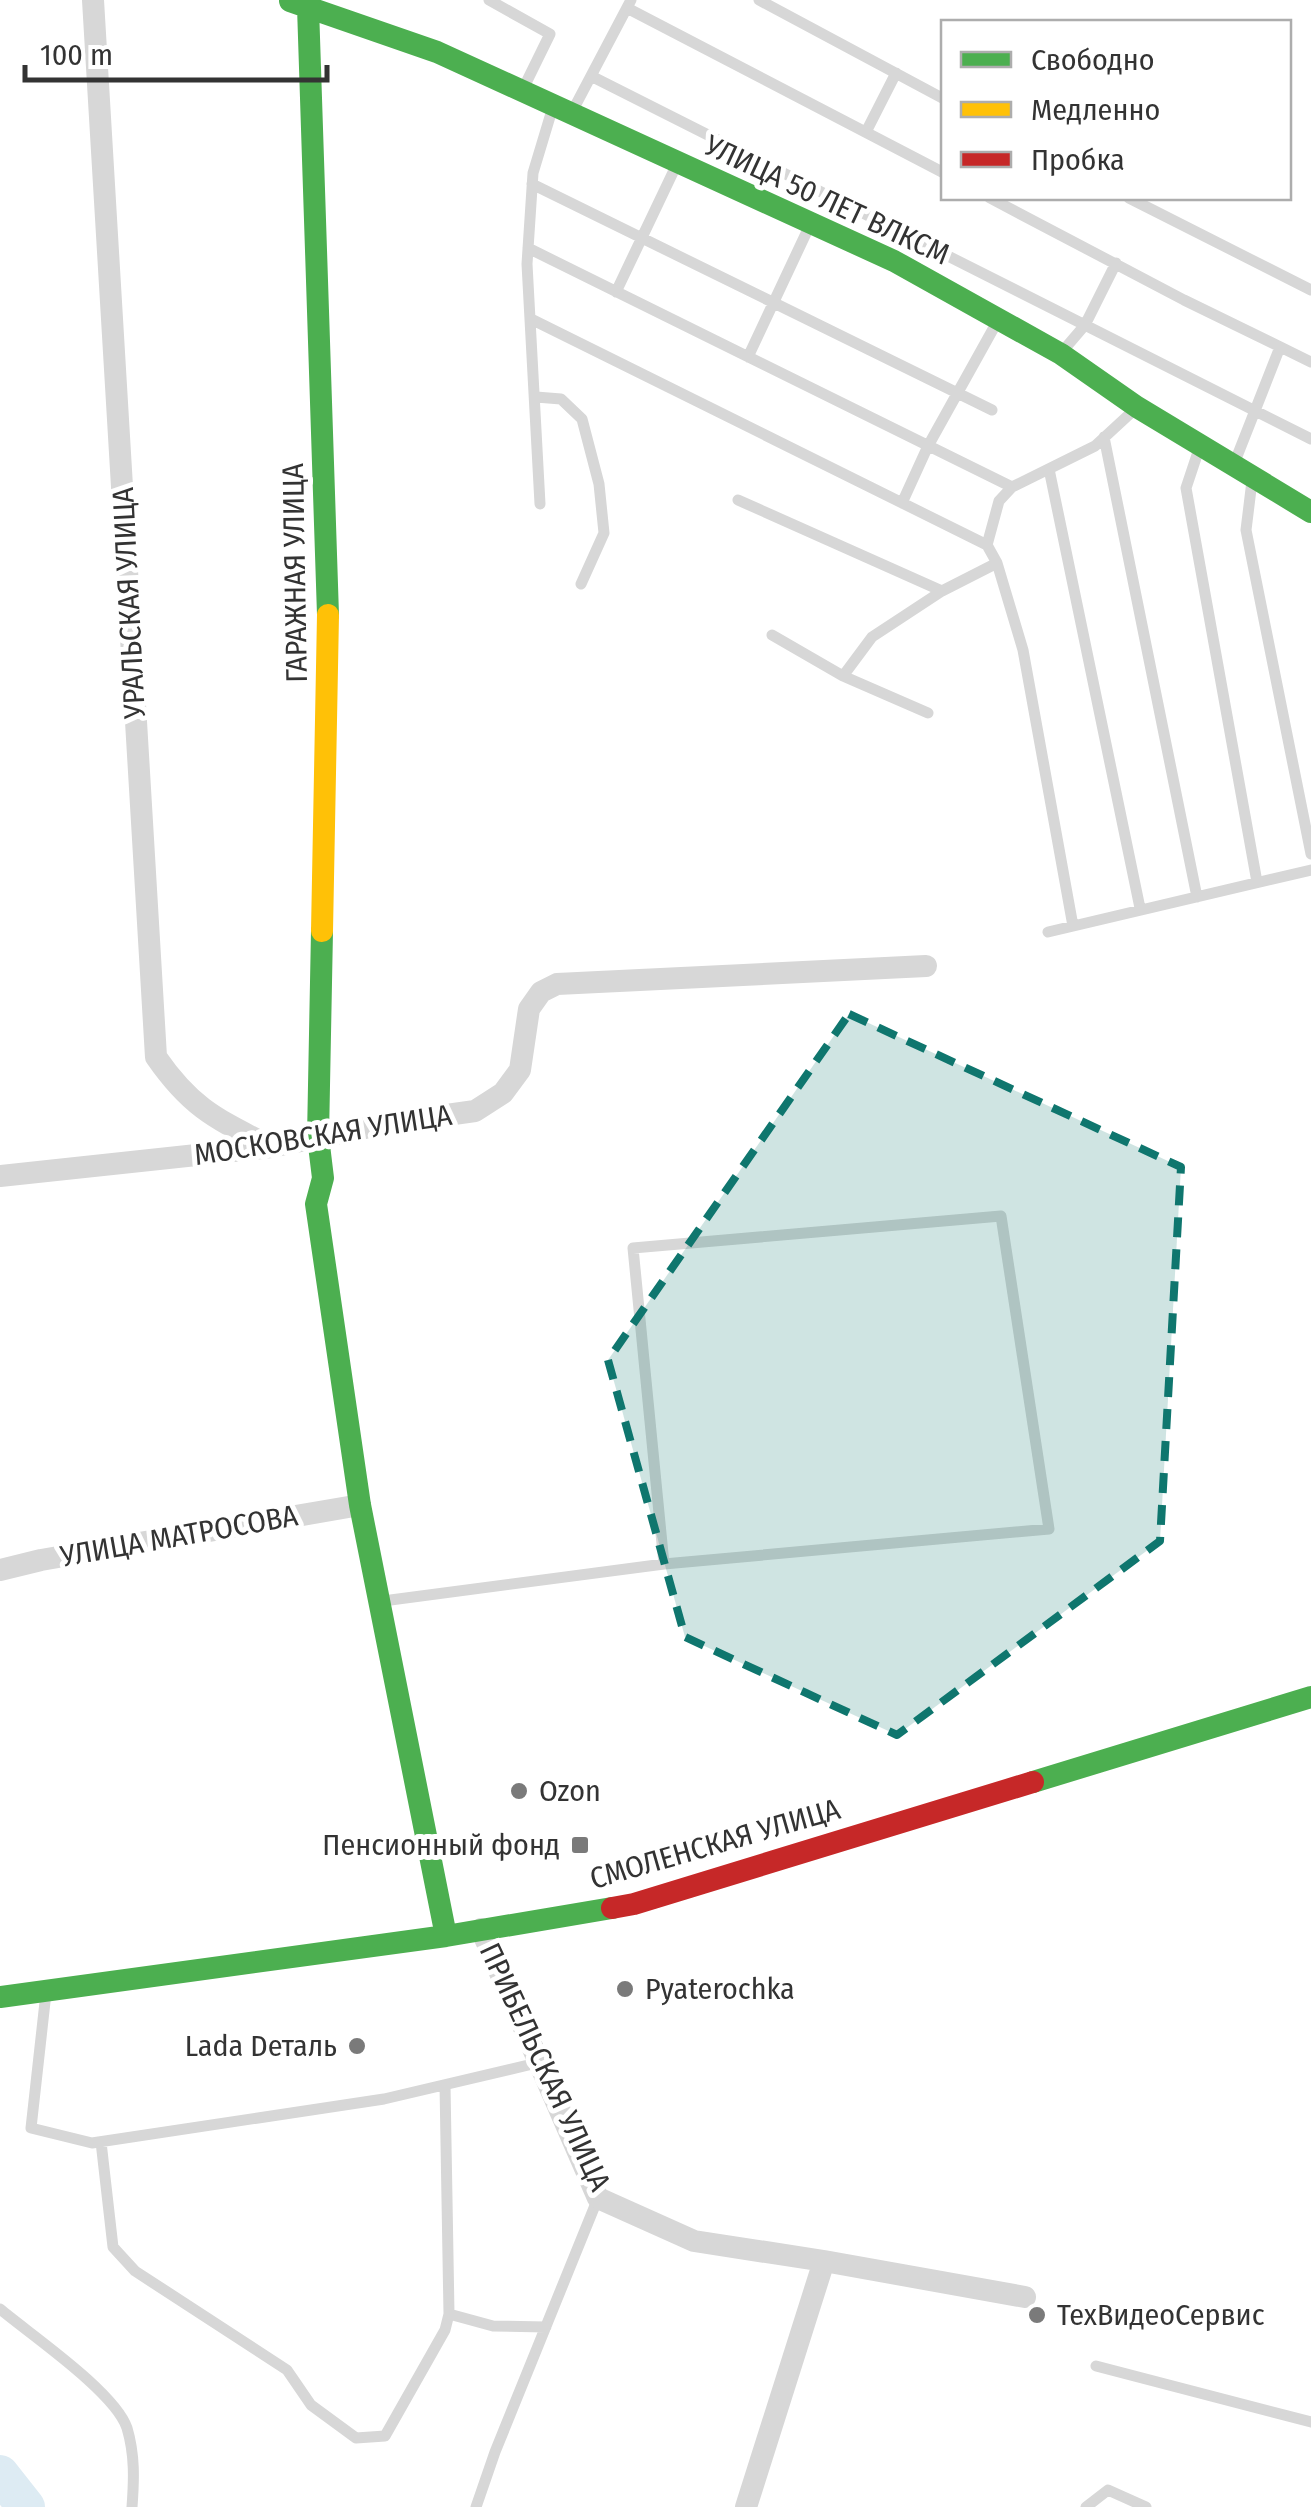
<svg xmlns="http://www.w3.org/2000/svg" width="1311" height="2507" font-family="'Fira Sans Condensed',sans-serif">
<rect width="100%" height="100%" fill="#fff"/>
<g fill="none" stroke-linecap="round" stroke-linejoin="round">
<!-- river -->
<path stroke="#ddebf3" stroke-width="38" d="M0 2474 26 2507"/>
<!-- lane -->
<path stroke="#d7d7d7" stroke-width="11" d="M489 0 550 34 524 87
M759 0 944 99
M627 8 944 173
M591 76 1311 439
M573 110 631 0
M866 132 896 73
M532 184 992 410
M990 198 1184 300 1311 362
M1129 198 1311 290
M528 248 1012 487
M616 292 676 166
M531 319 987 545 997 563 1023 650 1073 926
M1061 353 1085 325 1116 263
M748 357 809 227
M536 397 561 399 582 419 599 484 604 533 581 584
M1104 437 1197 897
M1199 449 1186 488 1257 882
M1234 464 1280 347
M1049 469 1140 908
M1252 481 1246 530 1311 854
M738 500 942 591 997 563
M902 503 928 446 997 322
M540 504 527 264 533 173 552 110
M987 545 999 501 1012 487 1095 446 1134 410
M772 635 843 676 928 713
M843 676 872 637 942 591
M1048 932 1311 870
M383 1601 664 1564 633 1248 1001 1216 1049 1529 664 1564
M46 1993 31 2128 92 2143 384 2099 541 2062
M101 2142 113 2247 135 2271 287 2370 311 2405 356 2438 385 2436 445 2330 449 2314 445 2085
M0 2309C31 2335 115 2392 127 2428 135 2455 134 2480 132 2507
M449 2314 493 2326 546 2327
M1096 2366 1311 2422
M476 2507 495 2452 598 2198
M1086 2507 1108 2490 1146 2507"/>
<!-- street -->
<path stroke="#d7d7d7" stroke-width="22" d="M93 0 156 1057C192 1109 217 1119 271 1147
M0 1176 271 1147 390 1123 475 1111 503 1093 520 1070 529 1009 541 992 557 984 926 966
M0 1570 41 1560 360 1505
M481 1929 598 2198 694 2241 824 2261 746 2507
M824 2261 1025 2297"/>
<!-- fast -->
<path stroke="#4caf50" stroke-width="22" d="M290 1 437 52 894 261 1061 354 1137 407 1311 512
M308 7 328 615
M322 931 318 1137 323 1178 316 1204 360 1505 446 1936
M1033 1782 1311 1697
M0 1997 446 1936 612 1908"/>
<!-- slow -->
<path stroke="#ffc107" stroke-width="22" d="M322 931 328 615"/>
<!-- jam -->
<path stroke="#c62828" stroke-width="22" d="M612 1908 634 1904 1033 1782"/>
</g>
<!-- marked area -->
<path fill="#0f766e" fill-opacity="0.2" stroke="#0f766e" stroke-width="8" stroke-dasharray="20 12" stroke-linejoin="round" d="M849 1014 1181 1167 1160 1541 897 1735 685 1637 608 1360Z"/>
<!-- markers -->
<g fill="#7a7a7a" stroke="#fff" stroke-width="4">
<circle cx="519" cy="1791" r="10"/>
<rect x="570" y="1835" width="20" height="20" rx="5"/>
<circle cx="625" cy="1989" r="10"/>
<circle cx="357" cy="2046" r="10"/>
<circle cx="1037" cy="2315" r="10"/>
</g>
<g text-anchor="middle" stroke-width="10" stroke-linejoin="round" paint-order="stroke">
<!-- street labels -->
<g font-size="30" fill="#333" stroke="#fff">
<text transform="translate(827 200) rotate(25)" y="10">УЛИЦА 50 ЛЕТ ВЛКСМ</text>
<text transform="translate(295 573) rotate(-91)" y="10">ГАРАЖНАЯ УЛИЦА</text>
<text transform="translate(129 603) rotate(-93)" y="10">УРАЛЬСКАЯ УЛИЦА</text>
<text transform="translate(323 1135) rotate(-9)" y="10">МОСКОВСКАЯ УЛИЦА</text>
<text transform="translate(179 1536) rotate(-10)" y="10">УЛИЦА МАТРОСОВА</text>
<text transform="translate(715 1844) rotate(-16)" y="10">СМОЛЕНСКАЯ УЛИЦА</text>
<text transform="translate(545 2067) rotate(65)" y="10">ПРИБЕЛЬСКАЯ УЛИЦА</text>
</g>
<!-- poi labels -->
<g font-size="30" fill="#333" stroke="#fff" text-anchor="start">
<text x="539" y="1801">Ozon</text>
<text x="560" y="1855" text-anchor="end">Пенсионный фонд</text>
<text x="645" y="1999">Pyaterochka</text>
<text x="337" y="2056" text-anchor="end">Lada Dеталь</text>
<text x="1057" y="2325">ТехВидеоСервис</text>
</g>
</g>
<!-- legend -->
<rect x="941" y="20" width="350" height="180" fill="#ffffff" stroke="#adadad" stroke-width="2.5"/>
<rect x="961" y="52" width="50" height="15" fill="#4caf50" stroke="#adadad" stroke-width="2.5"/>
<text x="1031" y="70" font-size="30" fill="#333333">Свободно</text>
<rect x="961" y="102" width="50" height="15" fill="#ffc107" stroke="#adadad" stroke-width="2.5"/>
<text x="1031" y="120" font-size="30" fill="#333333">Медленно</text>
<rect x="961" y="152" width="50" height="15" fill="#c62828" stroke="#adadad" stroke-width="2.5"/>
<text x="1031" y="170" font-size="30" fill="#333333">Пробка</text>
<!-- scale -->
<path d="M25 65v15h302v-15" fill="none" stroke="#333333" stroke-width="5"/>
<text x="40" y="65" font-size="30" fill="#333333" stroke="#ffffff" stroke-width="8" paint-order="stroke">100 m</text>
</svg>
